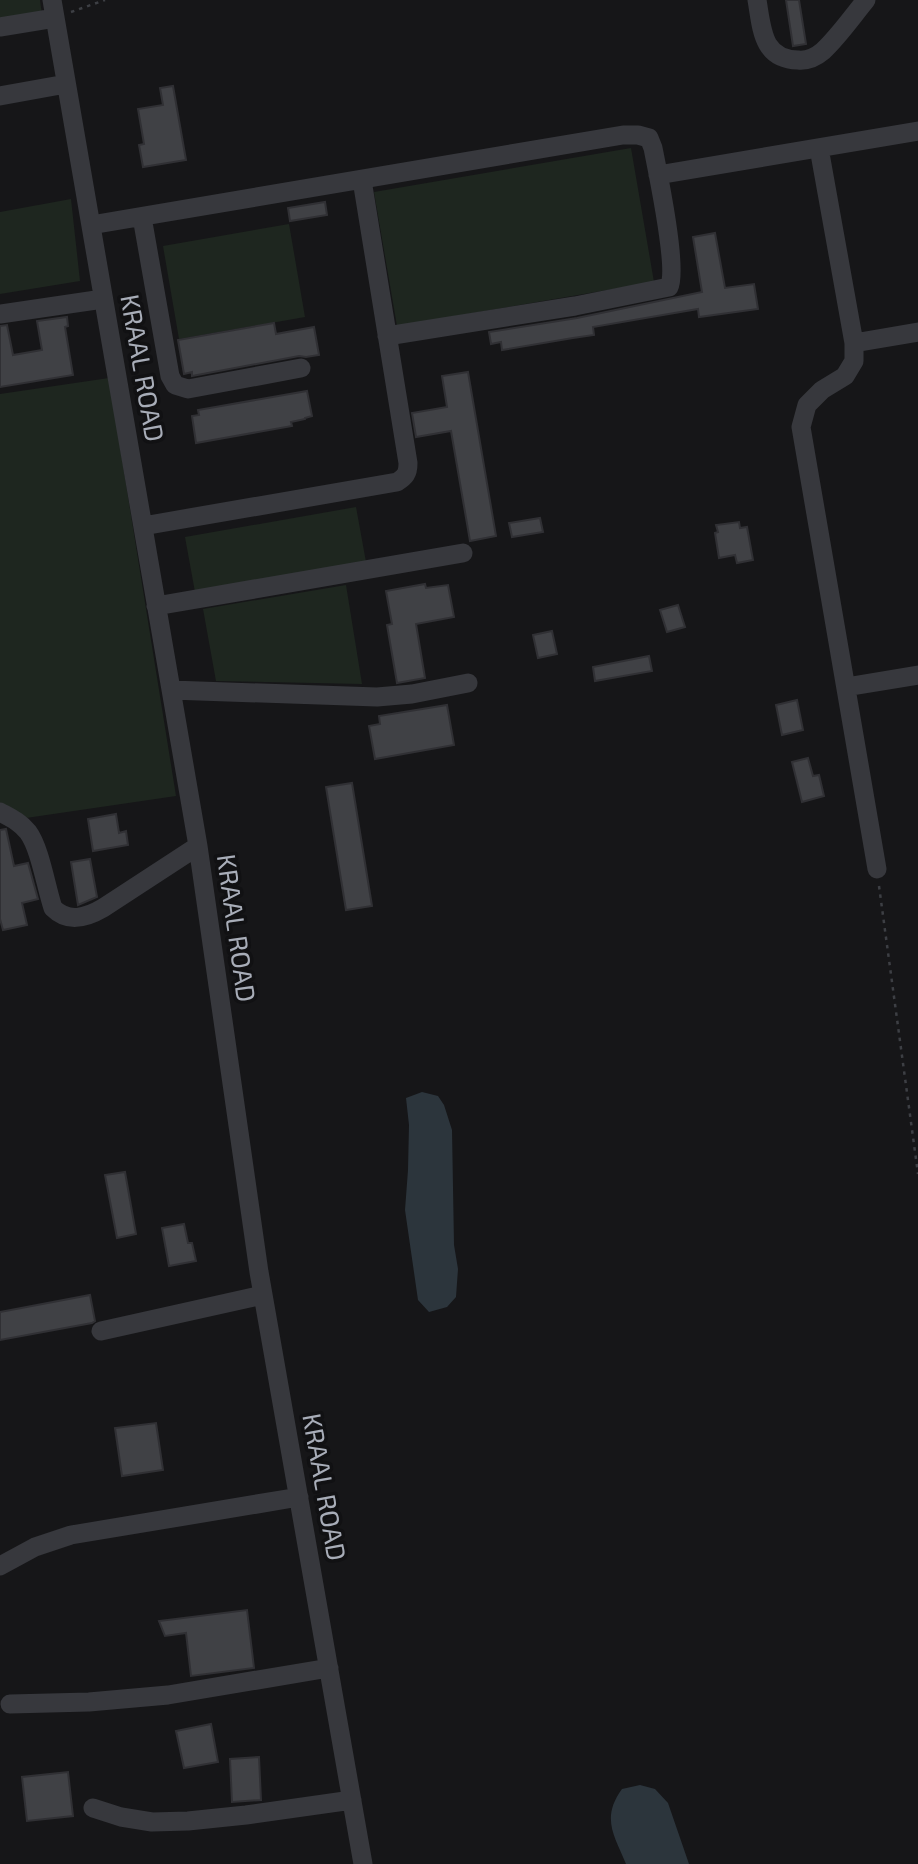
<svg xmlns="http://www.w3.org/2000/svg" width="918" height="1864" font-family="'Exo 2',sans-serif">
<rect width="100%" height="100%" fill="#161618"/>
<!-- green -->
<path fill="#1e261f" d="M0 0H40L42 15 0 21Z
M631 148 654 282 397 326 374 192Z
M71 199 80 281 0 294V212Z
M289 224 305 317 179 339 163 246Z
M109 378 176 796 26 818 0 806V394Z
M356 507 366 562 195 592 185 537Z
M346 585 362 684 216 681 203 609Z"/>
<!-- water -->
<path fill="#2c353c" d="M422 1092 438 1096 444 1105 452 1130 454 1245 458 1269 456 1297 447 1307 429 1312 418 1300 405 1210 408 1170 409 1125 406 1098Z
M640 1785 655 1789 668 1803 689 1864H626C614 1835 601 1818 622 1789Z"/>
<!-- building -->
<path fill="#404145" stroke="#303034" stroke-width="2" d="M786 0H799L806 44 793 46Z
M173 86 186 160 143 167 139 145 144 144 138 109 163 105 160 88Z
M325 202 327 215 290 221 288 208Z
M715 233 725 288 754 284 758 309 699 317 698 309 593 327 594 335 573 338 502 350 501 342 491 344 489 332 577 318 702 292 693 237Z
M67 317 68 326 65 327 73 375 0 387V326L7 325 13 355 42 350 37 321Z
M274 323 276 334 314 327 319 355 306 357 299 356 192 376V372L184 374 178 340Z
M468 372 496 536 470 541 451 431 416 437 412 413 447 407 442 376Z
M307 391 312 416 305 418V419L291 422 292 426 196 443 192 416 199 415 198 410Z
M540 518 543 532 512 537 509 523Z
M739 522 740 528 747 527 753 560 737 563 735 555 719 558 715 533 718 532 716 525Z
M425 584 426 588 448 585 454 617 416 624 425 678 397 683 387 625 392 624 386 591Z
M678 605 685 627 667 632 660 610Z
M552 631 557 654 538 658 533 635Z
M649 656 652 671 595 681 593 667Z
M797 700 803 730 782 735 776 705Z
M447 705 454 745 375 759 369 726 380 724 379 716Z
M808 758 813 776 819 775 824 796 802 802 792 762Z
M352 783 372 906 346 910 326 787Z
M116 814 119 833 126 831 128 845 93 851 88 819Z
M6 829 14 866 28 863 38 899 22 903 27 925 3 930 0 919V830Z
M90 859 97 897 78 905 71 862Z
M125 1172 136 1234 117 1238 105 1175Z
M184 1224 188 1243H192L196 1261 169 1266 162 1228Z
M90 1295 95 1321 92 1323 0 1340V1312Z
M156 1423 163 1470 122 1476 115 1428Z
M247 1610 254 1668 191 1676 186 1633 165 1636 159 1621Z
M211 1724 218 1762 184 1768 176 1731Z
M259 1757 261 1800 232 1802 230 1759Z
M68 1772 73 1816 27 1821 22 1777Z"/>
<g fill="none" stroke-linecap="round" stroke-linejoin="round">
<!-- path -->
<path stroke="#3d3f44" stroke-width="2.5" stroke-dasharray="3.5 5" stroke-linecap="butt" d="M71 12 105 0
M879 886 918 1174"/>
<!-- minor -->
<path stroke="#37383d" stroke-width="19" d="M52 0 198 846 259 1272 363 1864
M757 0C762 29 762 59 798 60 808 61 816 57 823 51 839 36 852 17 866 0
M0 27 55 18
M0 96 66 84
M819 148 854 343 918 332
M658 175 918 131
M142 217 170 376 175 385 188 389 301 368
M91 225 623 135H638L649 138 653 148C658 173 678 270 669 287L575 306 387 336
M0 314 103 299
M854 343V361L845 376 822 390 807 405 801 427 877 869
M143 526 397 482C405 477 408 474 408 463L362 180
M156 606 463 553
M846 687 918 675
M171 690 377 697 412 694 468 683
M0 812C11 818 20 822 28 832 40 848 46 887 53 908 68 923 86 918 103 908L198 846
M101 1331 263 1295
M0 1566 35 1547 71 1535 299 1497
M10 1704 89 1702 168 1695 329 1668
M93 1808 121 1817 152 1822 188 1821 246 1815 352 1800"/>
</g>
<g text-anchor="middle" stroke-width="7" stroke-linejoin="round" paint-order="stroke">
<!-- street labels -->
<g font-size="26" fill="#a8adb8" stroke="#111113">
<text transform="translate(142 368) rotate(80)" y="9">KRAAL ROAD</text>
<text transform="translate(236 928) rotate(82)" y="9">KRAAL ROAD</text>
<text transform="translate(324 1487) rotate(80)" y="9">KRAAL ROAD</text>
</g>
</g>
</svg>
